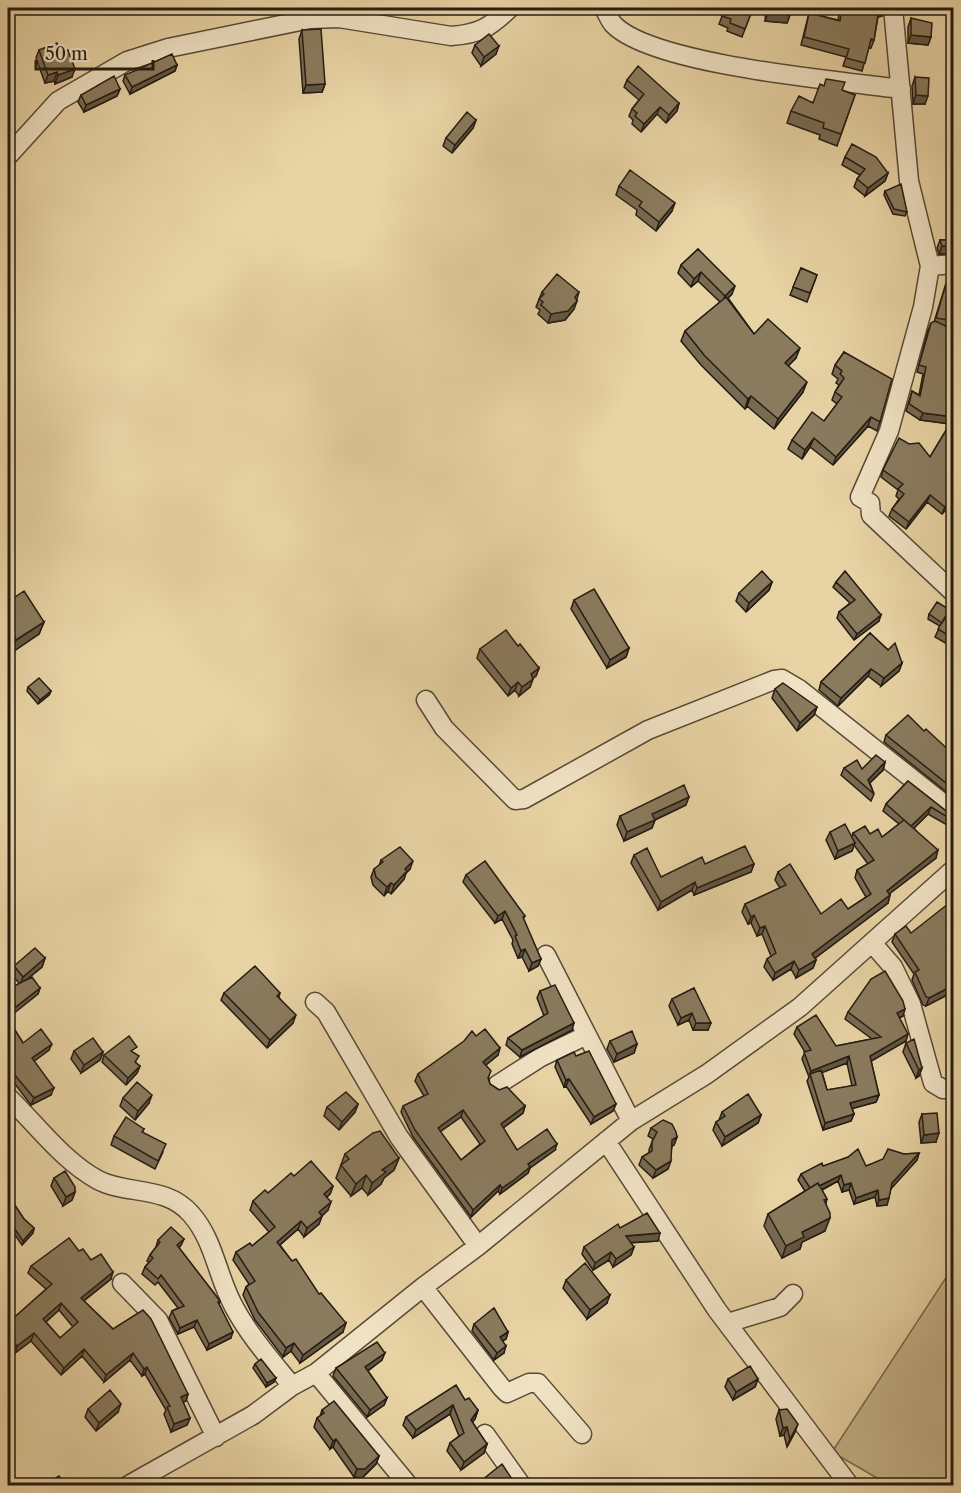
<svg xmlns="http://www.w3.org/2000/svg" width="961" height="1493" font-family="'Libre Caslon Text',serif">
<rect width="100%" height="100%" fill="#e8d3a4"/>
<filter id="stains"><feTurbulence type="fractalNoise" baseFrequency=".00333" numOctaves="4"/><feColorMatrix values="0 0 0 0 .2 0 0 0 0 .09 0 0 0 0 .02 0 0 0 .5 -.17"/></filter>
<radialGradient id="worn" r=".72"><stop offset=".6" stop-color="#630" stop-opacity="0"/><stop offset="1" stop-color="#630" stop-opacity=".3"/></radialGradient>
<!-- green -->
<path fill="#c7b48b" stroke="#76684f" stroke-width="1.5" d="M953 1267V1485H889L832 1452Z"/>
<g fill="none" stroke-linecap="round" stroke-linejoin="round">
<defs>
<path id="minor" d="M604 8C607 13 609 19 613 24 651 65 841 81 901 89
M893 8 909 181 930 266 923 307 889 431 860 497 870 503 871 515 954 593
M8 156 58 101 127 61 168 48 310 19 339 18 451 36C480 34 490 27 510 8
M930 266 954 264
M426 700 444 728 515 800 524 799 648 730 774 680 782 679 799 689 954 812
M873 944 893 967 911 1004 933 1083 943 1089H954
M546 955 631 1121
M315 1002 326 1012 399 1137 478 1246
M497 1085 541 1057 587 1035
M8 1097C36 1124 63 1161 98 1180 126 1195 166 1185 191 1214 214 1240 217 1275 233 1305 248 1334 271 1360 292 1386
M606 1141 717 1310 850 1486
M122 1283 158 1320 216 1437
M423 1287 502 1388 507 1393 529 1383H538L582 1434
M729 1326 734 1321 780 1307 793 1294
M316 1373 409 1486
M485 1434 522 1486
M127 1486 253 1415 292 1386 316 1373 423 1287 478 1246 631 1121 707 1074 800 1007 954 869"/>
</defs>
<!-- minor casing -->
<use href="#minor" stroke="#564a37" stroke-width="21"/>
<!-- minor -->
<use href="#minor" stroke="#f0e2c4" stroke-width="18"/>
</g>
<!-- wall -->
<path fill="#776a51" stroke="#251c13" stroke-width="1.5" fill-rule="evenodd" d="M725 8H753L742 37 727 31 728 28 719 24Z
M766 8H790V15L787 23 765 21Z
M840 8H885L882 16 878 17 874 40 871 48 869 47 862 71 843 66 846 57 801 45 809 13 838 20Z
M911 18 931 37 928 45 908 43V27Z
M302 30 325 84 322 92 303 93 299 39Z
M475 45 496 54 481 66 472 53Z
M39 50 61 53 72 77 55 84 54 81 45 83 36 58Z
M177 65 175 71 130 94 123 81 125 75Z
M915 77 925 104H913L912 86Z
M627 80 679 103 677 111 666 123 657 114 641 132 632 124 633 120 629 116 632 109 639 100 624 87Z
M120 89 117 96 84 112 78 102 81 95Z
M842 90 855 95 837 146 819 139 820 135 787 123 791 111Z
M476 120 473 128 452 153 443 146 446 138Z
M845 157 888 173 885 181 865 196 854 187 857 179 860 175 842 165Z
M619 186 672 211 656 231 636 215 637 210 616 195Z
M885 191 907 212 905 216 893 214 884 195Z
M940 240H954V254H939L937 248Z
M698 249 732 294 728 298 754 334 796 358 788 366 803 392 774 429 747 406 745 409 701 365 681 341 685 331 720 302 698 281 691 287 678 273 681 265Z
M801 268 817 275 807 302 790 295Z
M948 277 954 278V500L942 514 927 502 906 529 889 516 892 509 899 499 896 496 898 490 881 477 883 470 930 457 950 424 920 420 906 411 912 391 919 395 923 374 917 372 928 330 931 323 934 322Z
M542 292H579L574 309 565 320 548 323 538 314 540 310 536 307Z
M844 352 880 422 877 431 868 426 833 465 810 447 802 459 788 449 792 440 824 421 837 404 832 400 835 392 839 385 836 383 838 379 832 374 835 365Z
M772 582 769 590 746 612 736 601 739 593Z
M836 582 879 621 854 640 837 618 839 612 850 603 833 587Z
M574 600 629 648 626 657 607 668 571 609Z
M8 602 44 622 39 634 11 653 8 647Z
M949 613 954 616V648L935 637 940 626 928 619 929 614Z
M870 633 902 663 899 671 881 686 868 676 838 706 819 690 821 682Z
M518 646 539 668 536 676 533 678 530 687 519 696 515 690 508 696 477 658 480 649Z
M28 687 51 691 49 695 38 704 27 691Z
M775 689 817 707 814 715 797 731 772 698Z
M924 731 954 755V790L949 794 884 742 886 735Z
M885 762 883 770 870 783 874 794 871 801 841 775 844 768 862 769Z
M908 781 950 814 954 815V829L928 814 914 828 936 858 889 894 890 895 888 903 815 958 816 960 813 968 796 978 791 969 773 980 764 967 767 959 771 956 762 934 757 936 751 923 748 924 742 912 745 904 780 888 775 880 778 872 821 914 848 909 866 897 855 878 857 870 868 864 854 845 852 851 835 859 826 840 830 832 852 837 853 833 870 834 882 837 899 824 883 811 886 804Z
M686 805 655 820 652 828 624 841 617 825 620 816Z
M634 855 661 877 705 864H754L751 872 694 895 692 890 658 910 631 863Z
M381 860 410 869 406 873 404 879 391 894 388 891 384 896 373 885 371 877 374 869 379 866Z
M466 875 525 916 523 919 541 959 538 966 529 971 522 957 518 958 512 944 513 940 502 919 495 923 463 882Z
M895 934 949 994 926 1006 923 1005 912 980 914 974 892 942Z
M45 958 42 967 26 980 40 988 38 994 19 983 11 974 14 966Z
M694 988 708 1030H693L689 1020 678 1025 669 1006 672 999Z
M540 991 572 1030 520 1057 506 1045 508 1038 544 1016 537 998Z
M224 993H280L279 997 293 1023 267 1048 221 1000Z
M848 1012 903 1016 899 1018 906 1041 871 1061 879 1095 876 1102 852 1108 854 1114 851 1121 823 1130 807 1081 809 1077 802 1059 805 1052 794 1034 797 1027 836 1046 872 1039 845 1019ZM847 1063 852 1086 827 1090 822 1072Z
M8 1019 23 1043 49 1050 34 1061 51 1095 31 1105 8 1075Z
M476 1036 498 1055 486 1065 490 1084 525 1106 523 1113 503 1128 517 1150H555L530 1168 528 1173 511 1186 500 1194 498 1191 471 1217 413 1137 401 1112 403 1106 424 1096 415 1081 418 1074ZM461 1117 480 1144 461 1160 440 1132Z
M610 1041 637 1044 634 1053 614 1062 607 1049Z
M906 1043 922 1068 919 1076 916 1078 903 1052Z
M74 1051 103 1052 100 1060 81 1073 71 1059Z
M134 1054 136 1063 140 1066 137 1073 126 1085 102 1062 104 1055Z
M576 1056 616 1104 613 1111 591 1124 566 1086 564 1087 555 1067 557 1060Z
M123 1098 149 1103 135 1120 120 1106Z
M358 1104 355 1112 339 1130 324 1116 327 1107Z
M722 1112 761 1115 758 1123 722 1146 713 1130 716 1122 719 1120Z
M922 1114 936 1142 921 1143 919 1122Z
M651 1128 677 1137 674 1145 672 1146 668 1169 653 1178 639 1165 642 1157 649 1153V1150L653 1139 648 1136Z
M144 1129 142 1133 163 1152 155 1169 111 1145 114 1136Z
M919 1153 917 1160 891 1188 887 1205 877 1206 875 1197 854 1204 849 1190 842 1192 838 1181 822 1190 827 1199 826 1203 825 1231 802 1242 800 1249 782 1258 764 1226 768 1214 805 1191 798 1180 801 1174 823 1166H866L904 1154Z
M345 1154 399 1158 394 1170 384 1178 381 1184 368 1195 362 1188 351 1196 336 1178Z
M294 1176 333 1186 330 1194 327 1197 328 1210 322 1216 319 1224 304 1237 298 1229 280 1245 343 1332 300 1363 291 1351 283 1357 255 1320 243 1295 246 1287 249 1284 233 1260 236 1252 252 1246 269 1232 250 1210 253 1201 268 1193Z
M54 1178 75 1192 72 1200 63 1206 51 1186Z
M8 1195 24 1219 34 1228 33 1233 22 1245 8 1225Z
M620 1228 658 1241 630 1243 634 1247 631 1255 613 1267 609 1260 593 1270 582 1254 584 1247Z
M184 1239 181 1245 179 1248 220 1301 219 1304 231 1338 207 1350 194 1327 178 1334 169 1318 172 1311 178 1308 158 1282 155 1285 142 1274 145 1267 149 1262 147 1261 150 1255 156 1247 158 1240Z
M79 1251 91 1260 111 1279 84 1301 113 1329 188 1394 186 1401 183 1402 190 1418 187 1425 171 1432 164 1414 166 1410 145 1374 142 1376 130 1360 104 1382 82 1356 61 1375 31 1341 15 1353 8 1344V1323L46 1289 28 1273 31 1266ZM59 1310 73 1327 60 1338 46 1322Z
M566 1280 607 1303 587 1319 563 1288Z
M474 1324 508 1332 506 1339 503 1341 504 1353 494 1360 472 1331Z
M382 1360 368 1371 387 1398 384 1405 367 1417 333 1376 336 1368Z
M255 1364 276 1378 274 1382 266 1387 253 1368Z
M728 1379H758L755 1387 733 1400 725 1387Z
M465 1400 478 1410 475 1419 472 1422 487 1444 484 1453 461 1470 447 1451 450 1443 459 1436 450 1414 413 1438 403 1425 406 1417Z
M88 1409 118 1412 96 1431 85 1417Z
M322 1410 379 1456 376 1464 362 1478 354 1477 333 1447 330 1449 314 1427 317 1418 320 1416Z
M779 1410 795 1432 787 1447 784 1435 780 1436 776 1419Z
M482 1480 514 1482 513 1485H480Z"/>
<!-- shaded-wall -->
<path fill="#615642" stroke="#251c13" stroke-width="1.5" d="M288 8H320L287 12Z
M879 8H885L882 16 876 17Z
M768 13 790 15 787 23 765 21Z
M911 35 931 37 928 45 908 43Z
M499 46 496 54 481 66 484 57Z
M177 65 175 71 130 94 132 87Z
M75 69 72 77 55 84 58 75Z
M57 72 54 81 45 83 48 75Z
M325 84 322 92 303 93 306 85Z
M120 89 117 96 84 112 86 105Z
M916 95 928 96 925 104H913Z
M679 103 677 111 666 123 669 115Z
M660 107 657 114 641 132 644 124Z
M476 120 473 128 452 153 455 145Z
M888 173 885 181 865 196 868 188Z
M675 203 672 211 656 231 659 222Z
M942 246H954V254H939Z
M701 272 698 281 691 287 694 279Z
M735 286 732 294 722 304 725 296Z
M577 301 574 309 565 320 548 323 551 314Z
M800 348 796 358 781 373 785 363Z
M807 382 803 392 774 429 778 419Z
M751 396 747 406 745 409 748 399Z
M923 413 954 417 951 424 920 420Z
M871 417 868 426 833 465 836 457Z
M814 438 810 447 802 459 805 450Z
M930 495 927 502 906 529 909 522Z
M954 496V500L942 514 945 507Z
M772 582 769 590 746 612 749 603Z
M881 615 879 621 854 640 857 634Z
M44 622 39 634 11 653 16 640Z
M629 648 626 657 607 668 610 660Z
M902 663 899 671 881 686 884 678Z
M539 668 536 676 528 682 531 674Z
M871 669 868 676 838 706 841 698Z
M533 679 530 687 519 696 522 687Z
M518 682 515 690 508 696 511 688Z
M51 691 49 695 38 704 40 700Z
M817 707 814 715 797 731 800 723Z
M885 762 883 770 865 787 868 780Z
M954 785 953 790 949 794 951 787Z
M689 797 686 805 650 822 655 820 652 828 624 841 627 832 652 814Z
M931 807 928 814 909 833 911 826Z
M855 843 852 851 835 859 838 851Z
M938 850 936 858 884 898 887 891Z
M413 861 410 869 406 873 404 879 391 894 394 885 405 869Z
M754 864 751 872 694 895 697 888Z
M695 882 692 890 658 910 661 902Z
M391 883 388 891 384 896 387 887Z
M890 895 888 903 810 962 812 954Z
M505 911 502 919 495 923 498 916Z
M754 915 751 923 748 924 751 917Z
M765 926 762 934 757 936 760 928Z
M525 949 522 957 518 958 521 951Z
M45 958 42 967 20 985 23 977Z
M541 959 538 966 529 971 532 963Z
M816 960 813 968 796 978 799 970Z
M794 961 791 969 773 980 775 973Z
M954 985V990L949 994 926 1006 929 998Z
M40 988 38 994 8 1018V1013Z
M905 1009 903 1016 894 1020 897 1013Z
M692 1013 689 1020 678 1025 681 1018Z
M296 1015 293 1023 267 1048 270 1040Z
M574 1023 572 1030 520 1057 522 1050Z
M696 1023H711L708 1030H693Z
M908 1034 906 1041 868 1063 870 1056Z
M52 1044 49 1050 29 1065 32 1058Z
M637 1044 634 1053 614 1062 617 1054Z
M500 1048 498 1055 481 1069 483 1062Z
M103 1052 100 1060 81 1073 84 1065Z
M849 1056 847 1063 811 1077 810 1074 811 1071Z
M140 1066 137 1073 126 1085 128 1078Z
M922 1068 919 1076 916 1078 919 1070Z
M569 1079 566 1086 564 1087 566 1080Z
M54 1088 51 1095 31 1105 34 1098Z
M152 1095 149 1103 135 1120 138 1111Z
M879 1095 876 1102 847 1110 850 1103Z
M358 1104 355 1112 339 1130 342 1122Z
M616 1104 613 1111 591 1124 594 1117Z
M525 1106 523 1113 499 1131 501 1124Z
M463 1110 461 1117 435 1135 438 1128Z
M854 1114 851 1121 823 1130 825 1123Z
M761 1115 758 1123 722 1146 725 1137Z
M939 1133 936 1142 921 1143 924 1135Z
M677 1137 674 1145 669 1148 672 1140Z
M557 1144 555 1150 530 1168 528 1173 500 1194 502 1188 528 1164Z
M919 1153 917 1160 890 1190 892 1183Z
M399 1158 394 1170 384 1178 381 1184 368 1195 372 1183 382 1170Z
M671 1161 668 1169 653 1178 656 1170Z
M366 1175 362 1188 351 1196 356 1184Z
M841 1175 838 1181 808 1197 811 1190Z
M851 1183 849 1190 842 1192 844 1185Z
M500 1185 498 1191 471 1217 473 1210Z
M333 1186 330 1194 321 1202 324 1194Z
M878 1190 875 1197 854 1204 856 1198Z
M75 1192 72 1200 63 1206 66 1197Z
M889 1198 887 1205 877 1206 879 1200Z
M331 1202 328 1210 316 1221 319 1212Z
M322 1216 319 1224 304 1237 307 1228Z
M830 1218 825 1231 802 1242 800 1249 782 1258 786 1246 802 1232Z
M301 1221 298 1229 274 1250 277 1242Z
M34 1228 33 1233 22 1245 23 1241Z
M660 1233 658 1241 623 1243 626 1236Z
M184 1239 181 1245 175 1252 177 1245Z
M634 1247 631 1255 613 1267 616 1259Z
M611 1252 609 1260 593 1270 595 1263Z
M113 1272 111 1279 78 1305 81 1298Z
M610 1295 607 1303 587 1319 590 1310Z
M61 1303 59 1310 41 1326 43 1319Z
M197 1320 194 1327 178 1334 180 1328Z
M346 1323 343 1332 300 1363 303 1355Z
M233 1332 231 1338 207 1350 209 1344Z
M508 1332 506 1339 497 1344 500 1337Z
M34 1333 31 1341 15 1353 17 1346Z
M294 1343 291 1351 283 1357 286 1348Z
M506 1346 504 1353 494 1360 497 1353Z
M84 1349 82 1356 61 1375 64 1368Z
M133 1353 130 1360 104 1382 106 1375Z
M385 1353 382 1360 363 1374 365 1367Z
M147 1367 145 1374 142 1376 144 1369Z
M276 1378 274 1382 266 1387 267 1383Z
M758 1379 755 1387 733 1400 736 1392Z
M188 1394 186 1401 179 1404 181 1397Z
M387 1398 384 1405 367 1417 370 1410Z
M121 1404 118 1412 96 1431 99 1423Z
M453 1405 450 1414 413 1438 416 1430Z
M478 1410 475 1419 468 1428 471 1420Z
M190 1418 187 1425 171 1432 174 1424Z
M798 1424 795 1432 787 1447 790 1439Z
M787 1427 784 1435 780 1436 783 1428Z
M336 1439 333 1447 330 1449 333 1441Z
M487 1444 484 1453 461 1470 464 1462Z
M379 1456 376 1464 362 1478 354 1477 357 1469Z"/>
<!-- building -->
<path fill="#8a7b5e" stroke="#251c13" stroke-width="1.5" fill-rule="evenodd" d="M725 8H753L745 29 730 23 731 19 722 16Z
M768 8H790V15L768 13Z
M842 8H885H879L874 40 871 39 865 63 846 58 849 49 804 37 809 13 840 21Z
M911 18 932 23 931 37 911 35Z
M321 29 325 84 306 85 302 30Z
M489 34 499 46 484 57 475 45Z
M57 43 61 53 68 50 75 69 58 75 57 72 48 75 39 50Z
M172 54 177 65 132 87 125 75Z
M638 66 679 103 669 115 660 107 644 124 635 116 637 113 632 109 644 94 627 80Z
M114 76 120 89 86 105 81 95Z
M915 77 929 78 928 96 916 95Z
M826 79 845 82 842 90 855 95 841 134 823 128 824 123 791 111 799 96 813 103 820 84 824 86Z
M467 112 476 120 455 145 446 138Z
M852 144 876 157 888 173 868 188 857 179 865 169 845 157Z
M630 170 675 203 659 222 639 206 642 202 619 186Z
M901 184 907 212 894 209 885 191Z
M940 240H954V246H942Z
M698 249 735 286 725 296 701 272 694 279 681 265Z
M801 268 817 275 810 293 793 287Z
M557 274 579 292 575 297 577 301 568 311 551 314 541 305 543 302 539 299 544 294 542 292Z
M948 277 954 278V321L936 318Z
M726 297 754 334 768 319 800 348 785 363 807 382 778 419 751 396 748 399 704 355 685 331Z
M935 321 954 330V417L923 413 909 404 912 391 920 396 926 367 919 365 931 323Z
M844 352 892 379 880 422 871 417 836 457 814 438 805 450 792 440 812 412 824 421 842 397 835 392 844 378 840 374 842 371 835 365Z
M954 417V496L945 507 930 495 909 522 892 509 904 494 898 489 903 484 883 470 899 438 909 444 919 443 930 457Z
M762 571 772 582 749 603 739 593Z
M845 571 881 615 857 634 839 612 855 600 836 582Z
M594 589 629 648 610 660 574 600Z
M24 591 44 622 16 640 8 627V602Z
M937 602 950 610 942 623 929 614Z
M948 612 954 616V639L938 629Z
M506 630 518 646 520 644 539 668 531 674 533 679 522 687 518 682 511 688 480 649Z
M870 633 888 650 895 643 902 663 884 678 871 669 841 698 821 682Z
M39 678 51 691 40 700 28 687Z
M783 683 817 707 800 723 775 689Z
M908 715 924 731 926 729 954 755V785L951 787 886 735Z
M876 755 885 762 868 780 874 794 844 768 857 760 862 769Z
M908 781 950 814 954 815V821L931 807 911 826 886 804Z
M684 785 689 797 652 814 655 820 627 832 620 816Z
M904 820 938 850 887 891 890 895 812 954 816 960 799 970 794 961 775 973 767 959 776 953 765 926 760 928 754 915 751 917 745 904 786 885 778 872 790 864 821 914 841 899 848 909 871 894 857 870 874 860 853 833 865 826 870 834 878 829 882 837Z
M845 824 855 843 838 851 830 832Z
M745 846 754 864 697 888 695 882 661 902 634 855 647 848 661 877 702 857 705 864Z
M400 847 413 861 405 869 407 871 394 885 391 883 387 887 376 877 374 869 383 862 381 860Z
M485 861 525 916 523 917 541 959 532 963 525 949 521 951 515 936 517 935 505 911 498 916 466 875Z
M948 904 954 913V985L929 998 926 997 915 972 919 970 895 934 906 926 911 933Z
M35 948 45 958 23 977 14 966Z
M255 966 280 993 277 996 296 1015 270 1040 224 993Z
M885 971 903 1001 905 1009 897 1013 908 1034 870 1056 879 1095 850 1103 854 1114 825 1123 810 1074 821 1070 827 1090 856 1085 849 1056 811 1071 804 1052 811 1050 797 1027 816 1015 836 1046 881 1037 848 1012 871 979Z
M32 977 40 988 8 1013V989Z
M555 985 574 1023 522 1050 508 1038 548 1013 540 991Z
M694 988 711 1023H696L692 1013 681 1018 672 999Z
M8 1019 23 1043 41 1029 52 1044 32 1058 54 1088 34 1098 9 1068 8 1070V1052L10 1050 8 1046Z
M485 1029 500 1048 483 1062 491 1071 488 1078 490 1084 499 1090 507 1087 525 1106 501 1124 517 1150 547 1129 557 1144 528 1164 530 1167 514 1180 502 1188 500 1185 473 1210 415 1130 403 1106 428 1094 418 1074 464 1041 472 1031 476 1036ZM463 1110 485 1141 461 1160 438 1128Z
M632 1031 637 1044 617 1054 610 1041Z
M129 1036 137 1047 131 1051 139 1056 135 1062 140 1066 128 1078 104 1055Z
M93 1038 103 1052 84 1065 74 1051Z
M914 1039 922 1068 919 1070 906 1043Z
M589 1051 616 1104 594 1117 569 1079 566 1080 557 1060 574 1052 576 1056Z
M137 1082 152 1095 138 1111 123 1098Z
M346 1092 358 1104 342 1122 327 1107Z
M748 1094 761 1115 725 1137 716 1122 725 1116 722 1112Z
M937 1113 939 1133 924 1135 922 1114Z
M126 1117 144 1129 142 1132 166 1144 158 1161 114 1136Z
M663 1120 672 1124 676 1132 677 1137 672 1140 671 1161 656 1170 642 1157 652 1151V1142L657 1132 651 1128Z
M380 1131 399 1158 382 1170 386 1172 372 1183 366 1175 356 1184 341 1165 349 1159 345 1154 373 1133Z
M858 1149 866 1166 883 1159 888 1149 904 1154 919 1153 892 1183 889 1198 879 1200 878 1190 856 1198 851 1183 844 1185 841 1175 819 1186 818 1183 810 1188 801 1174 822 1163 823 1166 848 1157Z
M311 1161 333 1186 324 1194 331 1202 319 1212 322 1216 307 1228 301 1221 277 1242 292 1261 296 1259 319 1294 321 1293 346 1323 303 1355 294 1343 286 1348 258 1312 246 1287 255 1281 236 1252 250 1243 252 1246 275 1227 253 1201 265 1190 268 1193 291 1173 294 1176Z
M65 1171 75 1187V1192L66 1197 54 1178Z
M818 1183 827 1199 824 1200 830 1213V1218L802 1232 804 1237 786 1246 768 1214Z
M8 1195 24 1219 34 1228 23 1241 8 1219Z
M647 1213 660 1233 626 1236 634 1247 616 1259 611 1252 595 1263 584 1247 618 1224 620 1228Z
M171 1227 184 1239 177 1245 220 1301 218 1302 233 1332 209 1344 197 1320 180 1328 172 1311 184 1306 161 1275 158 1279 145 1267 153 1258 150 1255 160 1242 158 1240Z
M69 1238 79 1251 83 1249 91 1260 101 1254 113 1272 81 1298 113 1329 143 1310 151 1319 188 1394 181 1397 190 1418 174 1424 167 1407 170 1406 147 1367 144 1369 133 1353 106 1375 84 1349 64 1368 34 1333 17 1346 8 1333V1323L52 1284 31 1266ZM61 1303 78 1322 60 1338 43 1319Z
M585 1263 610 1295 590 1310 566 1280Z
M494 1308 508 1332 500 1337 506 1346 497 1353 474 1324Z
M377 1342 385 1353 365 1367 387 1398 370 1410 336 1368Z
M261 1359 276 1378 267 1383 255 1364Z
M750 1366 758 1379 736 1392 728 1379Z
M456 1385 465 1400 469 1398 478 1410 471 1420 487 1444 464 1462 450 1443 464 1433 453 1405 416 1430 406 1417Z
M110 1390 121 1404 99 1423 88 1409Z
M334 1401 379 1456 365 1469H357L336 1439 333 1441 317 1418 324 1413 322 1410Z
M787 1409 798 1424 790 1439 787 1427 783 1428 779 1410Z
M502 1464 514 1482 510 1485H487L482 1480Z
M59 1476 65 1485H44Z
M665 1482 668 1485H661Z"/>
<!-- margin -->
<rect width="961" height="1493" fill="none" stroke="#e8d3a4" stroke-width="30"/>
<rect x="9" y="9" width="943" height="1475" fill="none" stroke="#251c13" stroke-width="3"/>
<rect x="15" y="15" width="931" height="1463" fill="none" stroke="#251c13" stroke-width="1.5"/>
<!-- scale -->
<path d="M36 60v9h117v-9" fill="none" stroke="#251c13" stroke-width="3"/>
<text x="45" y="60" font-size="18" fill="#251c13" stroke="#f0e2c4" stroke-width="4.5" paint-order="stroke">50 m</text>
<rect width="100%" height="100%" filter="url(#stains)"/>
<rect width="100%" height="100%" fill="url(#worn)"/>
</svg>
